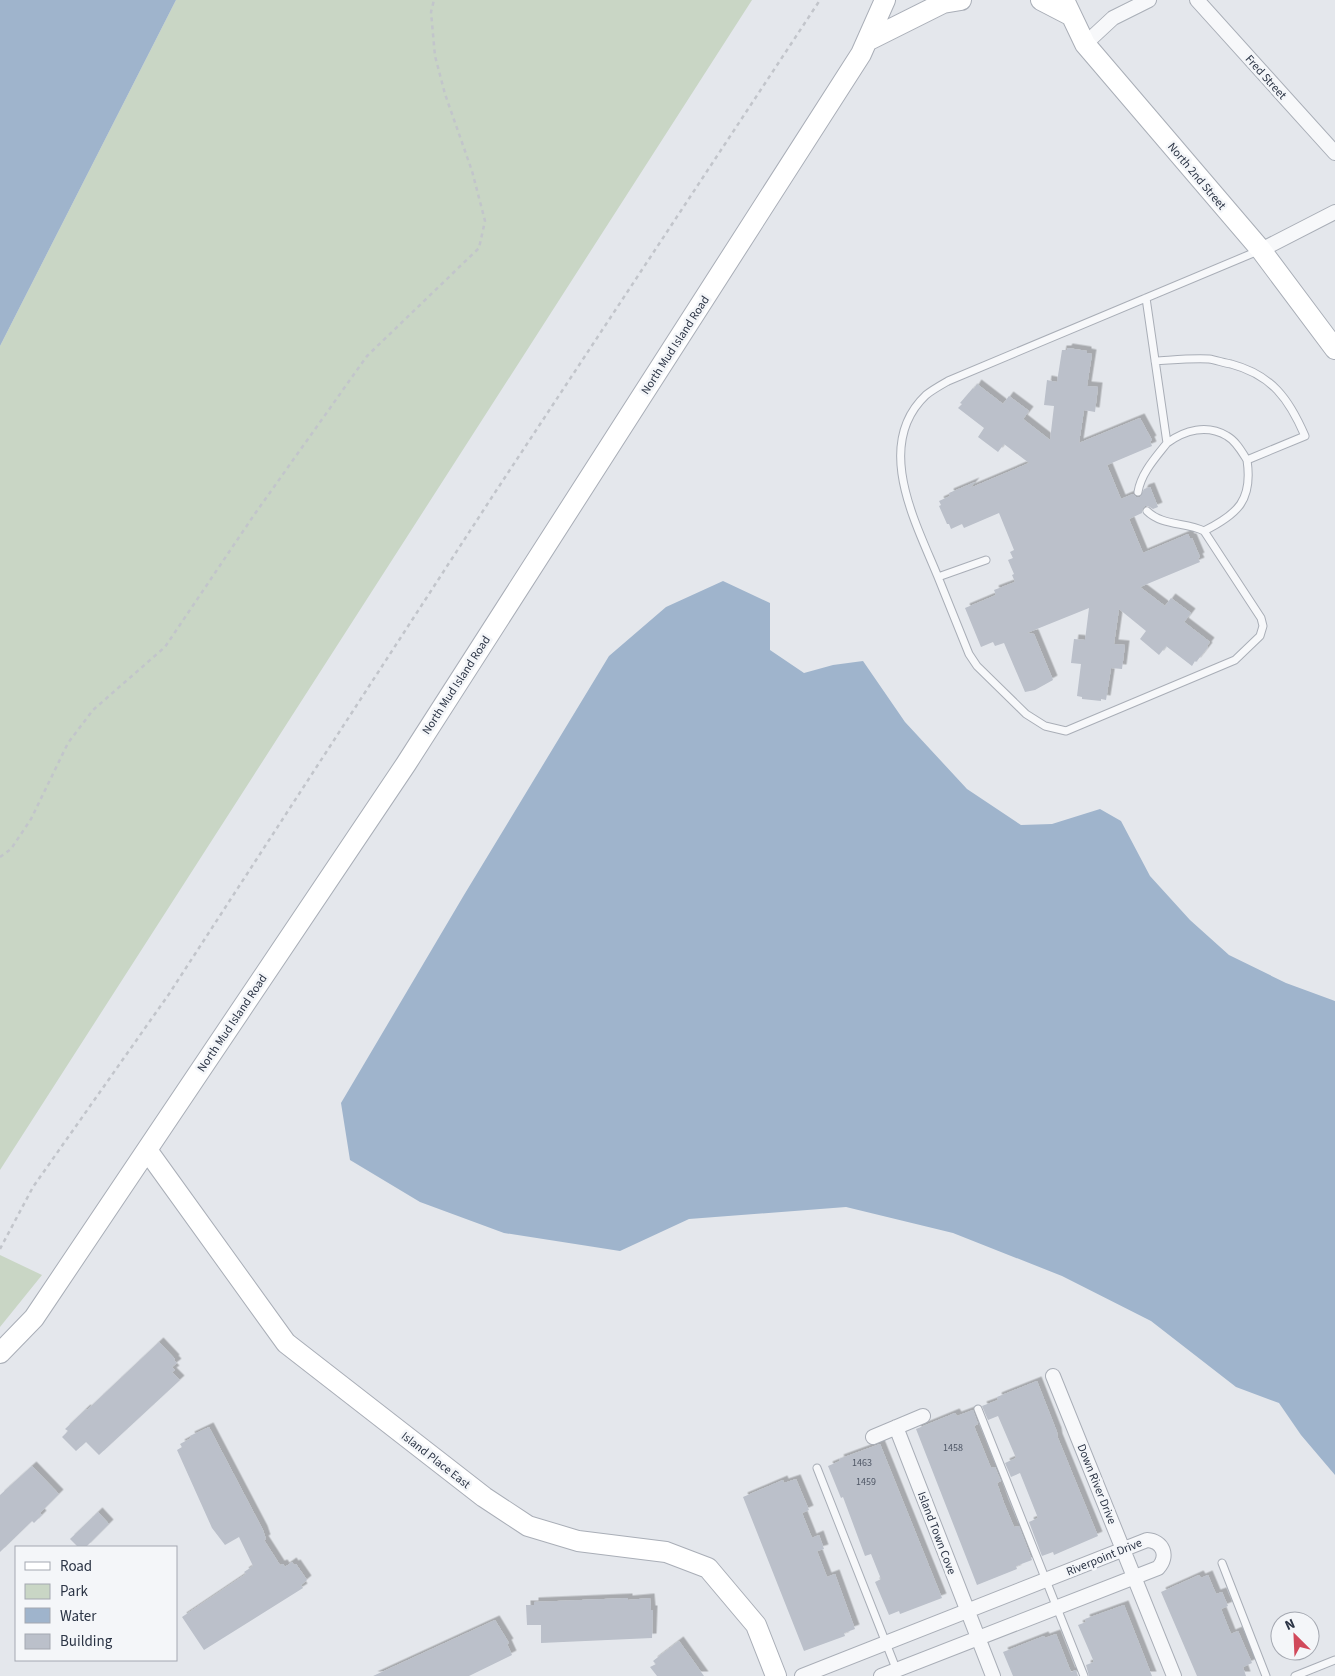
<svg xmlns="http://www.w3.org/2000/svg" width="1335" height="1676" font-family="'Source Sans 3',sans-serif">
<defs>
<filter id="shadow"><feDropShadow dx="4.5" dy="-4.5" stdDeviation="0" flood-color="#0004"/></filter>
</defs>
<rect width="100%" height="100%" fill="#e4e7ec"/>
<!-- green -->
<path fill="#c9d6c5" d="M176 0H752L0 1170V346Z
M0 1255 42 1275 0 1327Z"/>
<!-- water -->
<path fill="#9fb4cc" d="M0 0H176L0 346Z
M723 581 770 603V650L804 673 833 665 863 661 905 722 967 789 1021 825 1052 824 1100 809 1121 821 1150 876 1190 920 1229 955 1286 983 1335 1001V1475L1301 1435 1279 1403 1236 1387 1151 1321 1062 1276 953 1233 846 1207 689 1219 620 1251 504 1233 420 1202 350 1160 341 1103 464 895 609 656 666 607Z"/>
<!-- building -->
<path fill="#bbc0ca" filter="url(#shadow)" d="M1068 348 1087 351V353L1092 354 1087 386 1098 387 1095 412 1084 410 1079 443 1140 418 1152 440 1150 441 1152 446 1107 465 1121 499 1133 494 1136 497H1140L1144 489 1150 487 1158 507 1153 509 1148 506H1145L1142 510V513L1129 519 1143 553 1188 534 1190 538H1192L1200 557 1198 558 1200 562 1140 587 1165 606 1171 598 1191 613 1184 622 1210 642 1207 646 1208 647 1196 662 1195 661 1192 666 1166 646 1159 655 1140 639 1146 631 1119 609 1114 644 1125 645 1122 669 1111 668 1106 700 1101 699V701L1082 699V697L1077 696 1081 664 1071 663 1074 639 1085 640 1089 608 1027 633 1034 634 1053 680 1035 690 1025 692 1004 643 995 646 993 642 981 647 965 608 996 595 994 590 1015 582 1012 575 1014 574 1008 560 1013 558 1010 552 1014 550 999 513 964 528 962 524 951 529 949 524H947L939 506 941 505 939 501 950 496 949 493 975 482 970 488 1029 463 1004 444 998 452 978 437 984 428 958 408 962 404 960 403 973 388 974 389 977 384 1003 404 1009 396 1029 411 1023 419 1050 440 1054 406 1044 405 1047 380 1057 382 1062 350H1067Z
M159 1342 175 1359 174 1360 177 1363 172 1367 175 1370 172 1372 180 1380 99 1455 86 1442 76 1451 62 1437 68 1431 65 1429 86 1409 87 1410Z
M1037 1381 1057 1432 1058 1438 1098 1536 1054 1555 1053 1552 1042 1556 1029 1522 1038 1518 1020 1473 1011 1477 1005 1463 1016 1458 998 1416 988 1420 982 1406 998 1400 997 1397Z
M973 1410 978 1424 974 1426 991 1468 995 1467 1001 1481 997 1483 1004 1503 1014 1527 1019 1526 1032 1560 1016 1566 1017 1569 977 1585 916 1429 955 1413 957 1416Z
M209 1427 263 1530 266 1539 264 1540 280 1565 283 1564 285 1567 292 1562 294 1565 296 1564 307 1580 301 1585 303 1588 204 1650 182 1617 246 1574 244 1572 253 1566 239 1537 225 1545 212 1528 177 1450 182 1447 180 1444 191 1438 190 1436Z
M880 1444 942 1598 900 1614 899 1611 889 1615 875 1582 881 1579 871 1554 865 1556 843 1497 841 1498 828 1466 840 1461 839 1459Z
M32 1466 59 1494 40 1513 42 1515 34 1523 32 1521 0 1552V1495Z
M796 1479 809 1510 802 1513 812 1538 819 1535 824 1549 817 1551 827 1577 835 1574 855 1629 844 1633 845 1636 804 1651 743 1497 783 1480 784 1483Z
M98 1512 109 1524 86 1547H78L70 1539Z
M1199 1575 1201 1578 1208 1575 1216 1594 1222 1592 1228 1606 1221 1609 1231 1634 1238 1631 1252 1663 1243 1667 1246 1676H1197L1161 1592Z
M628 1598V1600L650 1598 651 1610H653L652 1638 541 1643V1625H527L526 1605H534V1602Z
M1124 1605 1152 1676H1089L1086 1665 1094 1662 1078 1625 1086 1622 1085 1619Z
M495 1620 509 1643 507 1644 512 1655 469 1676H373Z
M1056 1634 1071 1672 1076 1670 1078 1676H1013L1003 1652 1044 1636 1045 1638Z
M679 1641 704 1676H657L650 1667 656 1664 653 1661Z"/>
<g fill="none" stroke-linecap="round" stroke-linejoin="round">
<defs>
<path id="lane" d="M1155 361C1173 360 1191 358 1209 359 1216 360 1224 363 1231 364 1272 375 1289 399 1305 436L1247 460C1242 452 1236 441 1227 436 1207 424 1185 430 1167 443
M1138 492C1141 473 1156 457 1167 443L1146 298
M1204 531C1238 514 1253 500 1247 460
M986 560 938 577C916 523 873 445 926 395 932 390 941 385 948 381L1258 251
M938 577 969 654 977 666 1026 714 1045 726 1066 731 1235 660 1260 636 1263 626 1261 618 1204 531C1186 522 1162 526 1147 511
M978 1409 1084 1676
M817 1468 897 1671
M1222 1563 1266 1676
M1295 1676 1335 1660"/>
<path id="street" d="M1197 0 1335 153
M1085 44 1113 18 1149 0
M1261 250 1335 212
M1053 1376 1174 1676
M896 1427 993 1676
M873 1437 923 1416
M802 1676 1147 1540C1163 1541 1169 1556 1158 1568L881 1676"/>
<path id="secondary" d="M1041 0 1070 15
M1064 0 1085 44 1261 250 1335 349
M867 41 943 3 961 0
M147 1150 286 1343 484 1497 528 1526 578 1541 666 1552 708 1568 756 1625 776 1676
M0 1353 34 1318 406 764 861 54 885 0"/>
</defs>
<!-- lane casing -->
<use href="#lane" stroke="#a9aeb7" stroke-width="9"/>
<!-- street casing -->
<use href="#street" stroke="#a9aeb7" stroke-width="16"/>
<!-- secondary casing -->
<use href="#secondary" stroke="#a9aeb7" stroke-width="22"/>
<!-- path -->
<path stroke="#c2c5cb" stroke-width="2.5" stroke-dasharray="4 4" stroke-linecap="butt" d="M0 857 11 849 31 819 68 743 93 710 165 647 254 515 367 356 479 248 485 221 472 171 445 94 435 56 431 12 434 0
M0 1249 33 1187 169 994 492 497 820 0"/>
<!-- lane -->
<use href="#lane" stroke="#f7f8fa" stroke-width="7"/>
<!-- street -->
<use href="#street" stroke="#f7f8fa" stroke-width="14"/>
<!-- secondary -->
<use href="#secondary" stroke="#fff" stroke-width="20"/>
</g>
<g text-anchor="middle" stroke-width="5" stroke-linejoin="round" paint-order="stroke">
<!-- number labels -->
<g font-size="10" fill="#4f5766">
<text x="953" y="1451">1458</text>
<text x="862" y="1466">1463</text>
<text x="866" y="1485">1459</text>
</g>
<!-- street labels -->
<g font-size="12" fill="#2b3445" stroke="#f4f6f9">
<text transform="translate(1266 77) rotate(48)" y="4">Fred Street</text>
<text transform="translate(1197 176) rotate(50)" y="4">North 2nd Street</text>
<text transform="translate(675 345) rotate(-57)" y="4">North Mud Island Road</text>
<text transform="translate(456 685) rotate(-57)" y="4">North Mud Island Road</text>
<text transform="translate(232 1023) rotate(-56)" y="4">North Mud Island Road</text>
<text transform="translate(436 1460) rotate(38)" y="4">Island Place East</text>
<text transform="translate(1097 1484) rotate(68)" y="4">Down River Drive</text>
<text transform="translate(937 1533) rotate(69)" y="4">Island Town Cove</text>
<text transform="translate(1104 1557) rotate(-22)" y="4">Riverpoint Drive</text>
</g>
</g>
<!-- legend -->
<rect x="15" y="1546" width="162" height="115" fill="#f4f6f9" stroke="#a4a8b1"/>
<rect x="25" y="1562" width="25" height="8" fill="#ffffff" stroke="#a4a8b1"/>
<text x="60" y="1571" font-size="15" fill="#2b3445">Road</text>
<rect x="25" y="1584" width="25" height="15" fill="#c9d6c5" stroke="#a4a8b1"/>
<text x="60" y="1596" font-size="15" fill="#2b3445">Park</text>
<rect x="25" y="1608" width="25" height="15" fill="#9fb4cc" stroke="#a4a8b1"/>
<text x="60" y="1621" font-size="15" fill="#2b3445">Water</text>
<rect x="25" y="1634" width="25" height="15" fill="#bbc0ca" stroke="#a4a8b1"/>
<text x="60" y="1646" font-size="15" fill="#2b3445">Building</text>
<!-- north arrow -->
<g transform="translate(1295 1636) rotate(336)"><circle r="24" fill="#f4f6f9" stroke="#a4a8b1"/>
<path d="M0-4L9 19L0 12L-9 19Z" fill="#d1495b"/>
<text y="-8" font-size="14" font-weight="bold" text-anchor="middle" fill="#2b3445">N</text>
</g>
</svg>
